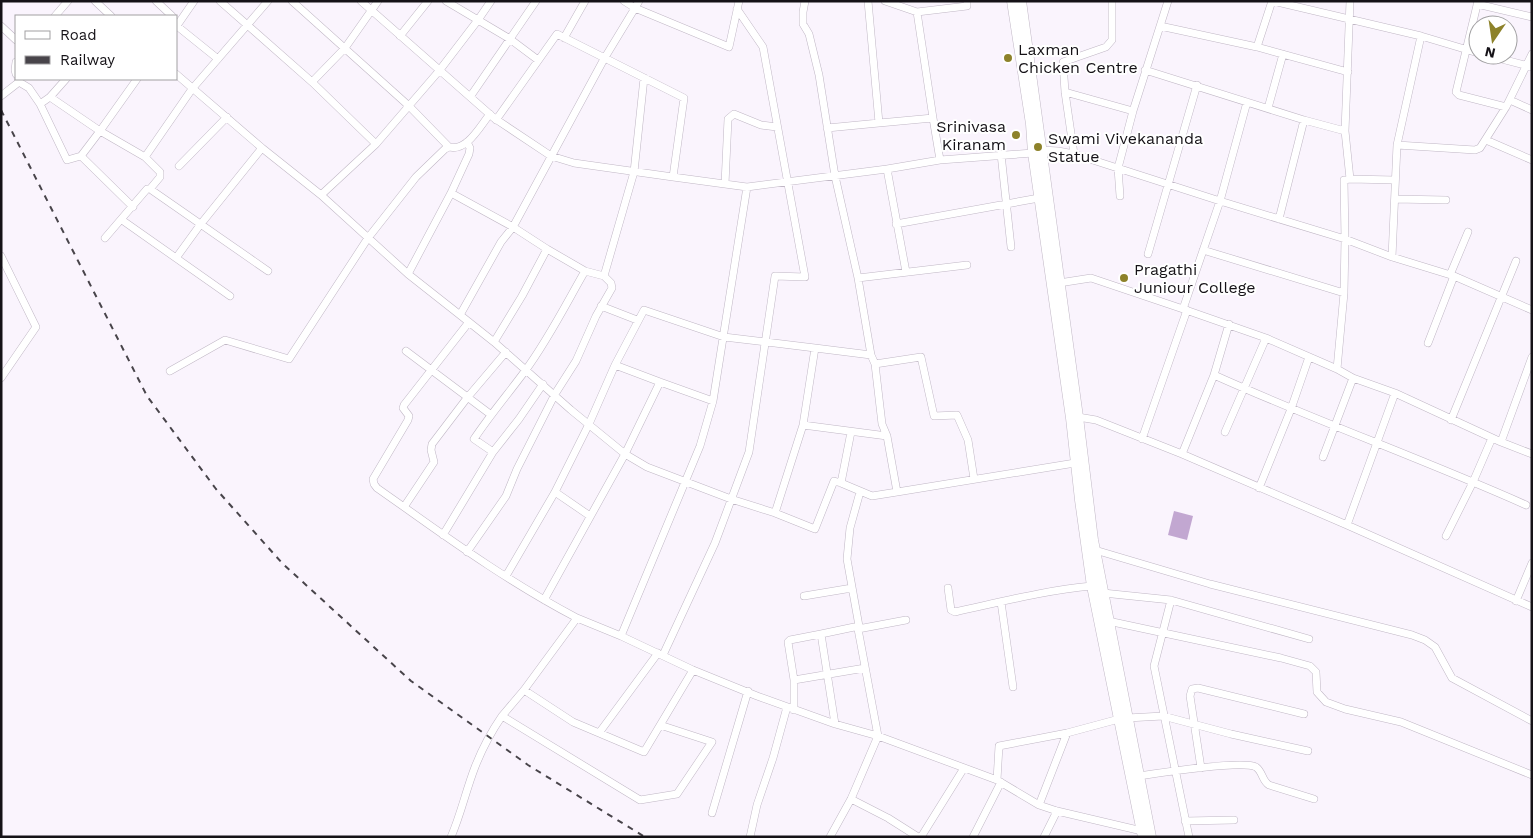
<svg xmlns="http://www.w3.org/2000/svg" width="1533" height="838" font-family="'Work Sans',sans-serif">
<rect width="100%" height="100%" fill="#faf4fd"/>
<!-- water -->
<path fill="#c2a7d1" d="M1174 511 1193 516 1187 540 1168 535Z"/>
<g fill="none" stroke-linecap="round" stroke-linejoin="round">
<defs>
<path id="minor" d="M95 1 111 16
M156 1 172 16
M220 1 312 82
M292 1 409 106 449 147
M361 1 494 118 551 156 574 163 673 177
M491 1 478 20 510 39 538 60
M624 1 635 8 604 59 513 227 501 242 460 315 494 342 571 410 625 454 647 467 731 499 775 513 815 529 834 481 841 483 872 496 897 492
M639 1 635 8 729 47 739 1
M805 1 803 12V24L809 34 819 75 835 176 858 278 871 355 875 364 882 424 887 436 897 492 1075 463
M868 1 879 123 933 118 917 12 967 6V1
M885 1 917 12
M1273 1 1421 36 1478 53
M1478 1 1456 92 1459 95 1506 107
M1477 4 1532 17
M55 16 68 1
M1 26 16 40
M177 26 218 59
M1160 26 1257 47 1348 72
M176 27 194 1
M400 36 428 1
M564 38 585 1
M1257 47 1272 1
M1486 55 1532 67
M16 62 15 70 16 74
M1145 70 1304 120 1345 131 1350 1
M18 79 19 82 29 88 40 104 67 160 81 156 100 131
M137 79 100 131 145 157 192 89 268 1
M1065 92 1133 111
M1 96 19 82
M50 97 100 131
M470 97 536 1
M1510 100 1532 110
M40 104 50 97 66 79
M1268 108 1283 54
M933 118 940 160
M496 120 557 34 684 98 673 177 747 187 887 169 940 160 1033 153
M827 128 879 123
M1345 131 1350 179
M1486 140 1532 160
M376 144 439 71 478 20 446 1
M1397 145 1475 150 1480 148 1506 107 1532 54
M262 148 321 195 376 144 312 82 345 48 378 1
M1042 150 1058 151 1074 154 1220 201 1247 102
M1001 154 1011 247
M1074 154 1065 92 1063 62 1106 47 1112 40V1
M81 156 133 207
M145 157 160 172V177L150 189
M179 166 227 117
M887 169 906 272
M725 184 728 119 734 114 761 125 777 127
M451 193 513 227 547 249 522 296 494 342
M321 195 408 274 460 315
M1120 196 1118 168 1133 111 1168 1
M1395 199 1446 200
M1279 219 1304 120
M122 220 230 296
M896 224 1039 198
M105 238 147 189H150L268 271
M1203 250 1344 293
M1148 254 1197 85
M1 256 36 327 1 378
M1392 257 1454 276 1532 310
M176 258 200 225 262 148 176 74
M408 274 451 193 469 154 470 148 467 142
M1450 275 1468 232
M604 276 634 172 644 78
M858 278 967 265
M1059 283 1091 278 1183 309 1220 201 1345 239 1392 257 1397 145 1421 36
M601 306 637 320
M1183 309 1266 338 1337 369 1344 293 1345 239 1344 180 1350 179 1395 180
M1428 343 1454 276
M815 348 871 355
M406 351 490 414
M506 352 467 398 432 444 431 450 434 462 404 507C460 547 516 586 577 618L524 690 502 716 640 800 677 794 712 742 660 725
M875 364 921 357 934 416 957 415 968 440 974 479
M170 371 225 340 289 359 368 238 416 177 445 149 449 147C467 152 480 126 490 114
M1214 375C1316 421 1423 459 1526 505
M660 382 713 401
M543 384 519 419 493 452 474 439C490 415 508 394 525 371 548 340 566 304 585 271L547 249
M1395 393 1501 442 1532 454
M1078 417 1096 420 1182 454 1347 525 1395 393 1353 378 1337 369
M1451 420 1516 261
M803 425 887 436
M1225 432 1266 338
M1142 439 1187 310
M1501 442 1532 357
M1182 454 1214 375 1229 324
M1323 457 1353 378
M841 483 851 432
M1259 488 1291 409 1309 357
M555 492 590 516
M404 507 377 488 374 484 373 479 408 420 409 416 403 408 404 405 469 322
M1347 525 1532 607
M443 535 493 452
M1446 536 1473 482 1492 438
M1095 550 1210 584 1412 635 1425 640 1435 647 1452 678 1532 721
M467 552 506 496 517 469 555 394 576 361 596 316 612 288 611 283 604 276 585 271
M506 576 555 492 589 424 615 365 644 310 724 337 815 348 803 425 775 513
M948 588 951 610 955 612C1001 602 1046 590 1092 586
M1103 593 1171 600 1309 639
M804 596 852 588
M544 600 625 454 660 382 615 365
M1171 600 1154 666 1189 837
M1516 601 1532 563
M1001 602 1013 687
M577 618 621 636 693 670 757 696 835 724 878 736 997 780 1039 805 1057 811 1142 831
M1108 621 1281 658 1310 666 1316 672 1317 692 1326 702 1345 709 1401 722 1532 775
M621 636 700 446 713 401 747 187
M663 655 715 543 749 452 775 276 805 277 763 47 737 9
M794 680 865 668
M524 690 573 722 644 752 693 670
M794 710V680L788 642 790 640 821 634
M1127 718 1163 716 1231 734 1308 751
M835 724 821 634 859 626 847 559 850 528 860 492
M599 733 658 653
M1067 733 1119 719
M1201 768 1190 696 1192 689 1198 688 1304 714
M1139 776C1159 773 1242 760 1256 767 1263 772 1262 781 1269 785L1314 799
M997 780 999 746 1067 733 1039 805
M851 799 888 818 918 837
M712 813 748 691
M1185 821 1234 820
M451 837C461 814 466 790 475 767 482 749 491 732 502 716
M750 837 757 805 773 758 787 707
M830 837 851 799 878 736 858 629 906 620
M921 837 964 768
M973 837 1001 782
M1044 837 1057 811"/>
<path id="secondary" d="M1012 1 1031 124 1033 153 1071 418 1080 500 1092 586 1143 837
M1021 1 1078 417 1093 540 1151 837"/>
</defs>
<!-- minor casing -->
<use href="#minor" stroke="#c0b7c5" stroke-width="8"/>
<!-- secondary casing -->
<use href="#secondary" stroke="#c0b7c5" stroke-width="11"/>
<!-- minor -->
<use href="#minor" stroke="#fff" stroke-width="7"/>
<!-- secondary -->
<use href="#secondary" stroke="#fff" stroke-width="10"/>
<!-- rail -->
<path stroke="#48444a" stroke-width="2" stroke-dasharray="6 6" stroke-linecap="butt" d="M1 110 147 396 216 489 282 563 411 681 528 765 645 837"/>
</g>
<!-- markers -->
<g fill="#8d822a" stroke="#fff" stroke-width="2">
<circle cx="1008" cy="58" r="5"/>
<circle cx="1016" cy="135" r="5"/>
<circle cx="1038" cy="147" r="5"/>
<circle cx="1124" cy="278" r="5"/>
</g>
<g text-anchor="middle" stroke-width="4" stroke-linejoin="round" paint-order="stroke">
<!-- poi labels -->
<g font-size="16" fill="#151217" stroke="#fff" text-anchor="start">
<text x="1018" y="55">Laxman<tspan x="1018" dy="18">Chicken Centre</tspan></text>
<text x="1006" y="132" text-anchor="end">Srinivasa<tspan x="1006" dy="18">Kiranam</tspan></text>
<text x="1048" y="144">Swami Vivekananda<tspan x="1048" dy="18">Statue</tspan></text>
<text x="1134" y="275">Pragathi<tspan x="1134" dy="18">Juniour College</tspan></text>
</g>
</g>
<!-- border -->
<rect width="1533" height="838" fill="none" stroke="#151217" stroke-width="5"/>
<!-- legend -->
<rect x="15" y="15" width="162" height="65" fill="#ffffff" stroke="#a1a0a2"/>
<rect x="25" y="31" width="25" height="8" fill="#ffffff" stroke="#a1a0a2"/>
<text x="60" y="40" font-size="15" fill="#151217">Road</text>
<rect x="25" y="56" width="25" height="8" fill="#48444a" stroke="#a1a0a2"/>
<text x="60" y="65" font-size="15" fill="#151217">Railway</text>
<!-- north arrow -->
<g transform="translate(1493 40) rotate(193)"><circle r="24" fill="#ffffff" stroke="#a1a0a2"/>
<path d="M0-4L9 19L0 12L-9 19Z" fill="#8d822a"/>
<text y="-8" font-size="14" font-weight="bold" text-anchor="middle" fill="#151217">N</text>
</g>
</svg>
